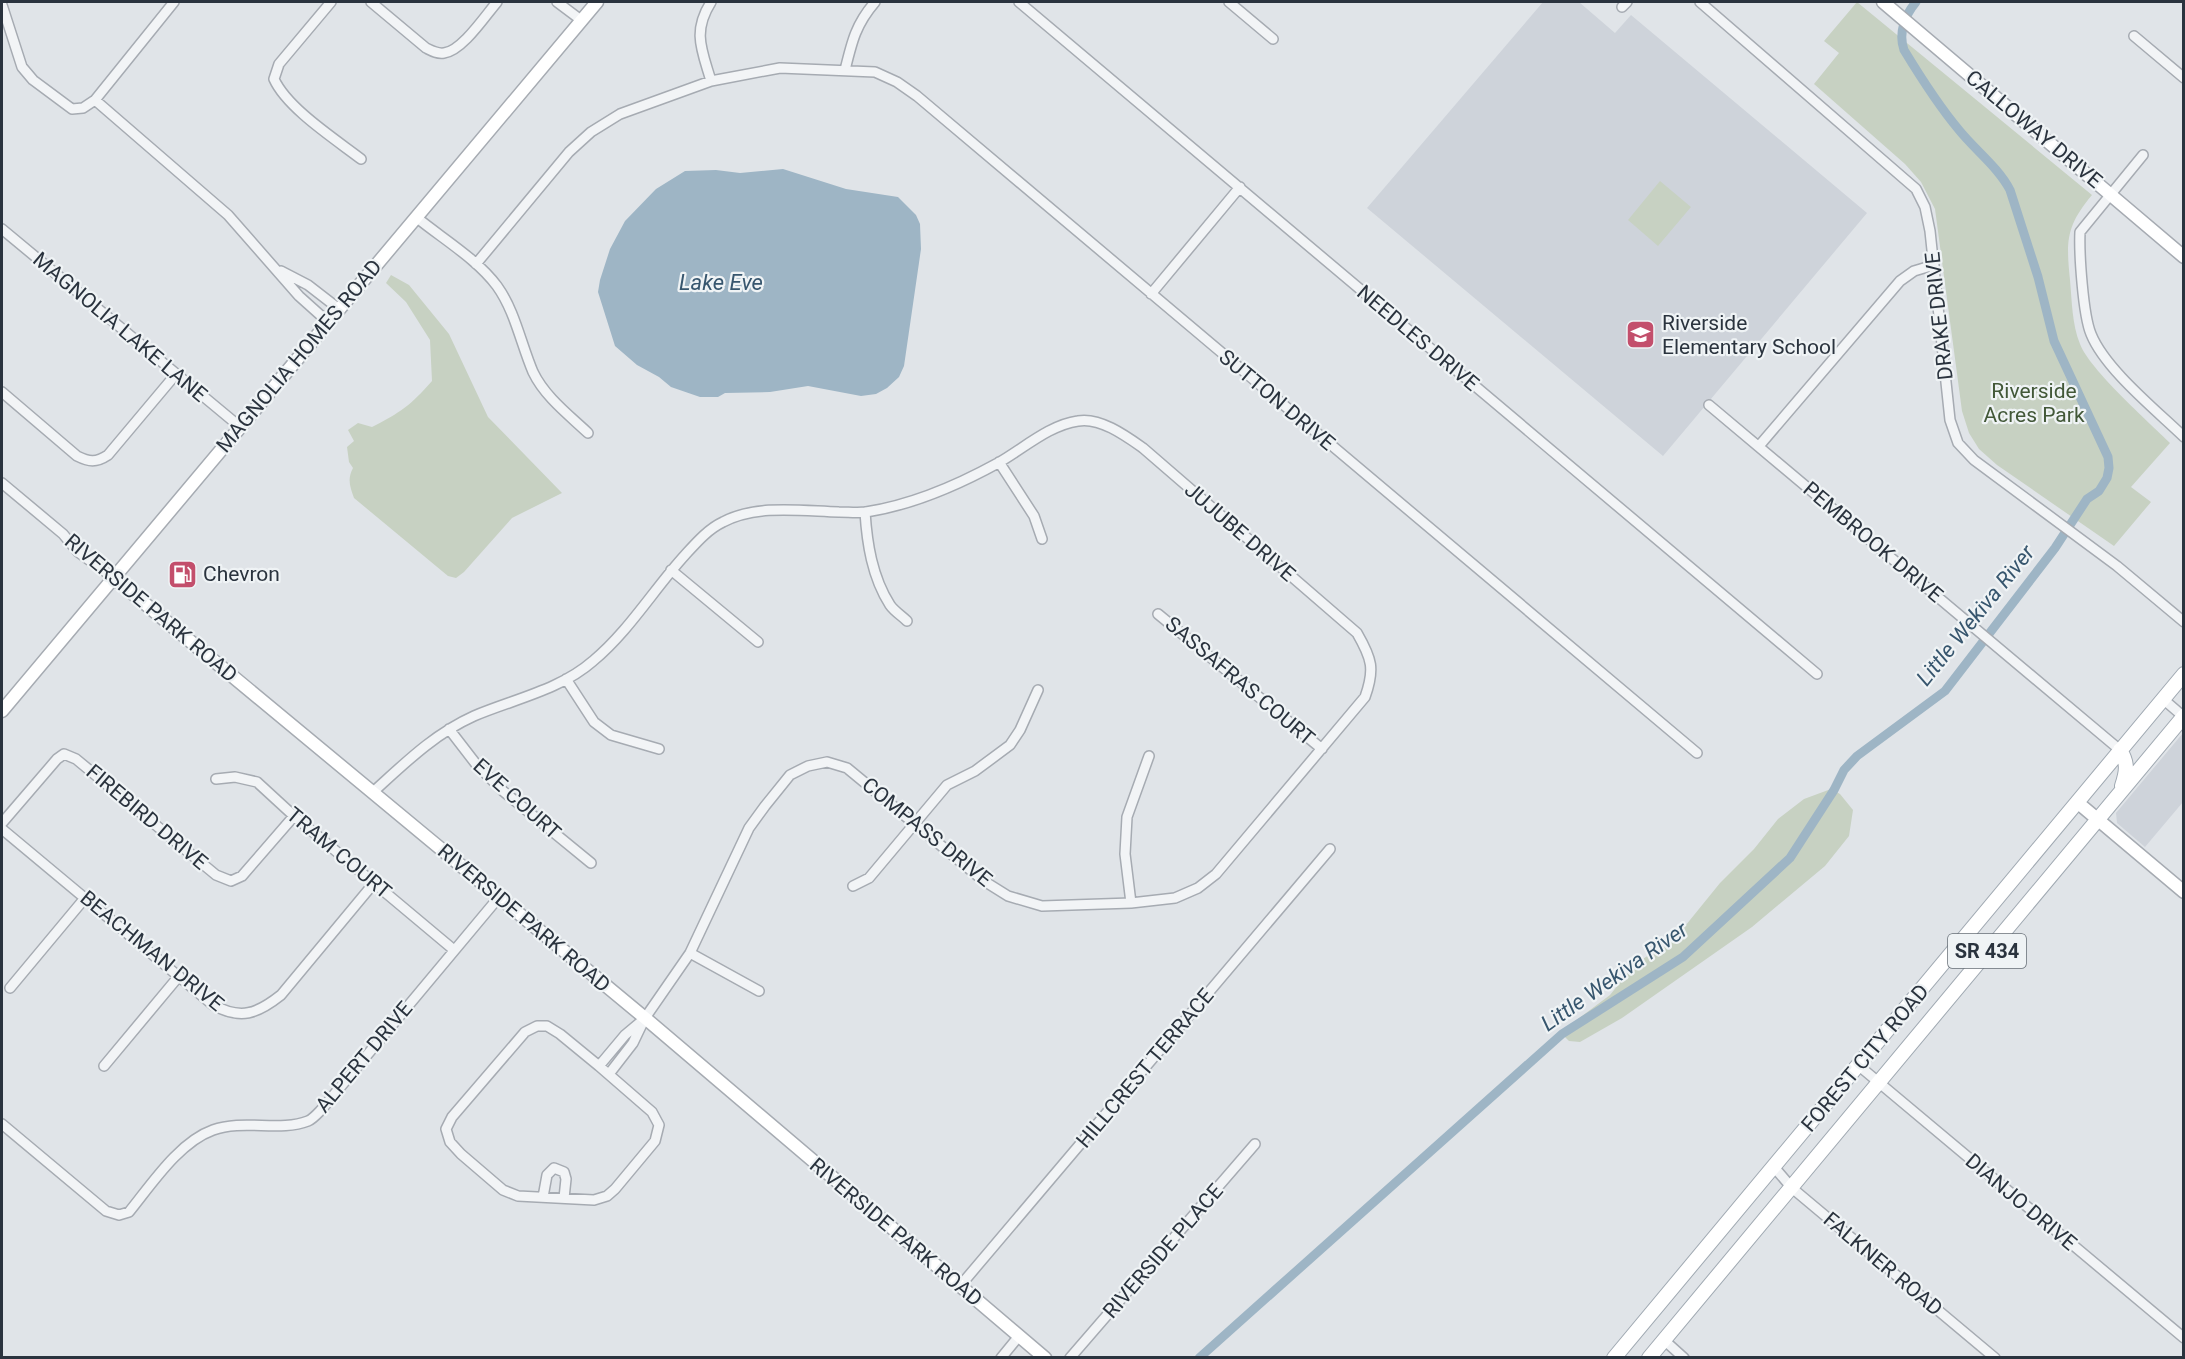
<svg xmlns="http://www.w3.org/2000/svg" width="2185" height="1359" font-family="Roboto,sans-serif">
<rect width="100%" height="100%" fill="#e0e4e8"/>
<!-- built -->
<path fill="#ced3da" d="M1543 2H1579L1615 33 1631 15 1867 213 1663 456 1367 208Z
M2183 733V802L2145 847 2117 823 2116 813Z"/>
<!-- green -->
<path fill="#c7d1c2" d="M1857 2 2092 195C2066 226 2066 241 2070 280 2072 302 2072 324 2080 344 2090 370 2148 421 2170 443L2131 487 2151 502 2114 546 1997 465 1979 449 1969 433 1962 411 1935 209 1921 182 1905 164 1814 84 1839 53 1824 41Z
M1660 181 1691 207 1658 246 1628 220Z
M391 275 409 285 449 334 488 417 562 493 512 518 464 572 456 578 448 576 354 498C350 487 347 479 353 468L349 462 347 447 354 441 348 430 358 423 372 427C400 413 411 405 432 381L430 340 406 302 386 283Z
M1831 789 1840 794 1853 810 1849 836 1825 866 1752 927 1622 1018 1580 1042 1569 1041 1562 1034 1574 1022 1610 995 1634 965 1677 936 1720 883 1754 849 1778 819 1804 799Z"/>
<!-- water -->
<path fill="#9eb5c5" d="M783 169 846 189 898 197 916 215 920 224 921 249 904 366 899 377 887 388 876 394 861 396 808 386 770 392 725 393 718 397H700L671 387 659 377 637 365 615 346 598 292 600 280 610 249 625 221 656 189 685 171 716 170 740 173Z"/>
<g fill="none" stroke-linecap="round" stroke-linejoin="round">
<!-- canal -->
<path stroke="#9eb5c5" stroke-width="9" d="M1199 1358 1562 1034 1683 957 1790 858 1834 790 1844 770 1857 756 1945 691 2055 548 2087 499 2099 491 2107 478 2109 468 2108 457 2054 341 2038 277 2010 190C1998 167 1976 151 1959 130 1938 105 1921 78 1904 50 1898 33 1905 15 1916 2"/>
<defs>
<path id="street" d="M331 2 279 64 274 79C287 108 335 139 361 159
M371 2 426 48C432 51 437 54 444 53 462 51 485 16 497 2
M557 2 581 20
M711 2C692 32 702 50 711 81
M1019 2 1817 674
M1229 2 1273 39
M1700 2 1916 189 1925 207 1930 231 1950 420 1958 443 1974 460 2117 566 2184 622
M2 5 22 67 33 80 72 109 83 108 95 100 174 2
M1622 7 1627 2
M2134 36 2184 78
M845 70C852 41 856 24 875 2
M95 100 228 215 299 296 328 322
M2143 155 2080 232C2079 253 2083 315 2091 334 2105 369 2156 410 2184 437
M416 217C443 239 477 259 497 286 515 311 521 344 533 372 545 397 569 415 588 433
M2 229 239 426
M476 264 569 152 591 132 620 114 711 81 780 68 875 72 897 82 917 96 1697 753
M281 271 308 285 339 309
M1151 294 1240 187
M2 392 77 456C89 462 96 463 108 455L176 374
M1709 405 2120 750
M1759 446 1900 281 1914 271 1934 265
M999 462 1034 516 1042 539
M2 483 63 534 78 552 114 578
M865 512C867 543 872 577 890 605 894 611 902 616 907 621
M671 570 758 642
M1158 614 1322 749
M566 679 594 722 611 735 659 749
M2163 699 2184 717
M449 729 476 764 503 791 591 863
M216 779 235 777 257 782 294 816 454 950
M373 792C405 763 434 734 474 716 514 699 560 690 593 661 629 631 654 589 685 555 696 543 708 529 723 522 757 504 802 511 839 512 848 512 858 513 866 512 912 505 958 485 998 463 1023 449 1049 425 1078 421 1100 417 1126 436 1143 448L1357 633C1372 659 1375 669 1365 697L1216 874 1198 888 1175 898 1131 903 1042 906 1008 896 984 881 847 768 827 762 808 766 790 775 765 806 749 828 690 953 645 1018 633 1043 609 1074
M2 823 57 759 64 754 76 759 216 875 231 881 242 876 294 816
M2 829 213 1005C241 1020 257 1014 281 995L374 883
M853 886 869 878 947 785 975 771 1010 745 1020 730 1038 690
M1131 903 1125 854 1127 817 1149 756
M690 953 759 991
M10 988 85 898
M537 1026H547L560 1034 599 1066 652 1112 659 1125 655 1141 615 1189 607 1196 594 1200 518 1196 503 1190 461 1154 450 1142 446 1129 452 1117 525 1032Z
M1858 1065 2184 1338
M104 1066 179 976
M599 1066 625 1035 643 1020
M2 1124 106 1211 119 1215 129 1212C151 1185 179 1142 213 1130 243 1119 280 1132 308 1121 313 1119 318 1113 322 1109L499 897
M1774 1167 1792 1188 1995 1358
M543 1197 547 1175 554 1168 564 1172 566 1179 564 1198
M960 1286 1330 849
M1664 1340 1684 1358
M1001 1358 1019 1336
M1070 1358 1255 1144"/>
<path id="secondary" d="M1883 2 2184 257
M114 578 645 1018 1045 1358
M2 711 597 2
M2077 802 2184 892"/>
<path id="primary" d="M2120 750C2128 763 2127 771 2122 786
M1614 1358 2184 674
M1649 1358 2184 716"/>
</defs>
<!-- street casing -->
<use href="#street" stroke="#a6abb2" stroke-width="12"/>
<!-- secondary casing -->
<use href="#secondary" stroke="#a6abb2" stroke-width="15"/>
<!-- primary casing -->
<use href="#primary" stroke="#a0a9b2" stroke-width="16"/>
<!-- street -->
<use href="#street" stroke="#f2f4f6" stroke-width="9"/>
<!-- secondary -->
<use href="#secondary" stroke="#fff" stroke-width="12"/>
<!-- primary -->
<use href="#primary" stroke="#fff" stroke-width="14"/>
</g>
<!-- icons -->
<defs>
<symbol id="school-square" viewBox="-11 -11 22 22"><rect x="-9" y="-9" width="18" height="18" rx="4" fill="#c34f6c" stroke="#eff3f5"/><path d="M0-5L7-2L0 1L-7-2ZM-4 1L0 2.5L4 1V4Q0 6-4 4Z" fill="#fff"/></symbol>
<symbol id="fuel-square" viewBox="-11 -11 22 22"><rect x="-9" y="-9" width="18" height="18" rx="4" fill="#c34f6c" stroke="#eff3f5"/><path d="M-5.5-6h7V0h2V4h1.3V-2.5L3-4.5l.8-.8L6-3V5H2.5V1h-1V6h-7ZM-4.2-4.7v3.2H.2V-4.7Z" fill="#fff"/></symbol>
</defs>
<g fill-rule="evenodd">
<use href="#school-square" x="1624" y="318" width="33" height="33"/>
<use href="#fuel-square" x="166" y="558" width="33" height="33"/>
</g>
<g text-anchor="middle" stroke-width="4.5" stroke-linejoin="round" paint-order="stroke">
<!-- shield labels -->
<rect fill="#eff3f5" stroke="#656d75" stroke-width="1.5" x="1948" y="934" width="78" height="34" rx="4.5"/>
<g font-size="20" font-weight="bold" fill="#2a333e">
<text x="1987" y="958">SR 434</text>
</g>
<!-- street labels -->
<g font-size="21" fill="#2a333e" stroke="#eff3f5">
<text transform="translate(2034 129) rotate(40)" y="7">CALLOWAY DRIVE</text>
<text transform="translate(1939 316) rotate(-96)" y="7">DRAKE DRIVE</text>
<text transform="translate(120 327) rotate(40)" y="7">MAGNOLIA LAKE LANE</text>
<text transform="translate(1418 338) rotate(40)" y="7">NEEDLES DRIVE</text>
<text transform="translate(299 356) rotate(-50)" y="7">MAGNOLIA HOMES ROAD</text>
<text transform="translate(1277 400) rotate(40)" y="7">SUTTON DRIVE</text>
<text transform="translate(1240 532) rotate(41)" y="7">JUJUBE DRIVE</text>
<text transform="translate(1873 542) rotate(40)" y="7">PEMBROOK DRIVE</text>
<text transform="translate(151 608) rotate(40)" y="7">RIVERSIDE PARK ROAD</text>
<text transform="translate(1240 681) rotate(40)" y="7">SASSAFRAS COURT</text>
<text transform="translate(517 799) rotate(42)" y="7">EVE COURT</text>
<text transform="translate(147 817) rotate(40)" y="7">FIREBIRD DRIVE</text>
<text transform="translate(927 832) rotate(39)" y="7">COMPASS DRIVE</text>
<text transform="translate(339 853) rotate(40)" y="7">TRAM COURT</text>
<text transform="translate(524 918) rotate(40)" y="7">RIVERSIDE PARK ROAD</text>
<text transform="translate(152 951) rotate(39)" y="7">BEACHMAN DRIVE</text>
<text transform="translate(364 1057) rotate(-50)" y="7">ALPERT DRIVE</text>
<text transform="translate(1865 1058) rotate(-50)" y="7">FOREST CITY ROAD</text>
<text transform="translate(1145 1068) rotate(-50)" y="7">HILLCREST TERRACE</text>
<text transform="translate(2021 1202) rotate(40)" y="7">DIANJO DRIVE</text>
<text transform="translate(896 1232) rotate(40)" y="7">RIVERSIDE PARK ROAD</text>
<text transform="translate(1163 1251) rotate(-49)" y="7">RIVERSIDE PLACE</text>
<text transform="translate(1883 1264) rotate(40)" y="7">FALKNER ROAD</text>
</g>
<!-- poi labels -->
<g font-size="21" fill="#2a333e" stroke="#eff3f5" text-anchor="start">
<text x="1662" y="330">Riverside<tspan x="1662" dy="24">Elementary School</tspan></text>
<text x="203" y="581">Chevron</text>
</g>
<!-- park labels -->
<g font-size="21" fill="#425838" stroke="#eff3f5">
<text x="2034" y="398">Riverside<tspan x="2034" dy="24">Acres Park</tspan></text>
</g>
<!-- water labels -->
<g font-size="22" font-style="italic" fill="#37566e" stroke="#eff3f5">
<text x="721" y="290">Lake Eve</text>
<text transform="translate(1975 615) rotate(-51)" y="8">Little Wekiva River</text>
<text transform="translate(1614 976) rotate(-35)" y="8">Little Wekiva River</text>
</g>
</g>
<!-- border -->
<rect width="2185" height="1359" fill="none" stroke="#2a333e" stroke-width="6"/>
</svg>
